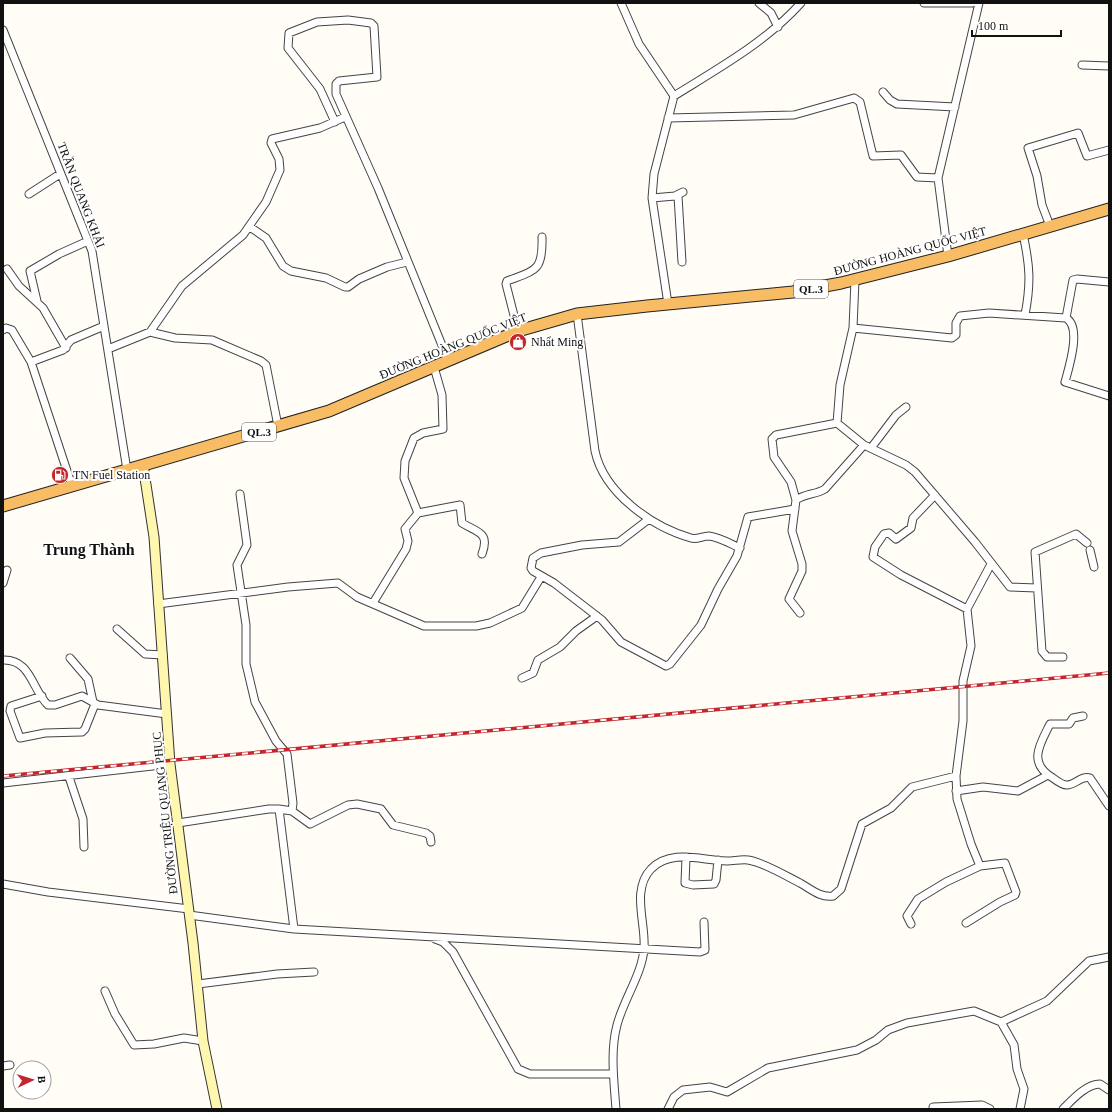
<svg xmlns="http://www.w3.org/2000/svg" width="1112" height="1112" font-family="Georgia,serif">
<rect width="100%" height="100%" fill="#fffdf5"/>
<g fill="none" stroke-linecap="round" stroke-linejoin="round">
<defs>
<path id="minor" d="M621 3 639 44 674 96
M759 3 771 13 778 27
M924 3H972
M3 30 92 251 127 470
M1082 65 1109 66
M883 92 890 100 897 104 955 107
M668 118 794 115 854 98 860 102 873 156 901 155 917 177 938 178
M335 122 320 89 288 48 289 33 317 22 348 20 371 23 374 26 377 77 339 81 336 84V94L378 188 448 360
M29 194 60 174
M678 196 682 262
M652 198 675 196 683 192
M1050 226 1042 205 1037 176 1028 148 1078 133 1087 156 1109 150
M250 227 266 238 283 266 291 271 326 278 345 287H348L359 279 387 267 407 262
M1023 234C1030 266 1031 283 1025 315
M948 256 938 178 979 3
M7 269 19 286 43 308 66 348
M37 301 30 271 59 254 88 241
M668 304 652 198 654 174 674 96C719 68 766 42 801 3
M577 314 595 451C604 493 652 527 691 538 697 540 702 536 709 536 719 537 731 544 740 548
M1066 318 1073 280 1077 279 1109 282
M853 328 952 338 956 335V323L960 316 989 313 1066 318C1082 327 1069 367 1065 382L1109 396
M3 330 6 328 12 330 31 362 72 486
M518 331 506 284 507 281C536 270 543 271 542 237
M150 332 182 286 243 235 266 202 280 170 279 159 271 143 272 139 320 128 345 117
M108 349 150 332 175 338 212 340 261 361 266 365 278 426
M31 362 63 350 71 340 104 326
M837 423 864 445 906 465 915 472 975 542 1010 587 1037 588
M837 423 840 385 853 328 855 280
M871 448 896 415 906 407
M240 494 247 545 237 565 246 625V664L255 702 276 741 287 754 293 803 292 811
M935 495 913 518 911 528 896 539 889 533 884 534 875 547 873 557 901 575 967 609
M796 500C806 493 815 495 825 489L864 445
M418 513 460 505 462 523C478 533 490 532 482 554
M649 519 619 542 582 545 541 553 533 558 531 568 533 571 554 583 602 620 621 642 666 666 670 664 701 625 718 589 737 556 748 517 795 509
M1090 550 1094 567
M3 583 7 570
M373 603 406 549 408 541 405 529 418 513 404 478 405 461 414 438 423 433 443 429 442 395 434 367
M158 604 288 587 338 583 357 597 424 626H476L490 623 522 608 541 577
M800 613 789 599 802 571V564L792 531 796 500 791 482 774 457 772 439 776 435 837 423
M117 629 145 654 163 655
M1063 657H1047L1042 651 1035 552 1076 534 1087 543
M70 658 88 679 93 702
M3 660C31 659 32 690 48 705H55L82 696 98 705 167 714
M522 678 533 673 538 660 560 647 576 631 597 616
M42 696 11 706 10 711 20 738 45 733 82 732 85 729 95 704
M1083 716 1073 718 1069 724H1050C1040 744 1027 763 1053 778 1057 781 1062 785 1067 785 1075 785 1082 775 1090 778L1109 806
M69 777 83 819 84 847
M3 783 170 764
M956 791 983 787 1018 791 1048 775
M279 809 292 811 310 824 348 805 357 804 381 809 393 825 426 833 430 836 431 842
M178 823 269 809H279L294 929
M686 857 685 883 693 885 714 884 716 880 718 860
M980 866 971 844 957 799 956 776 963 721V681L971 646 967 609 991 564
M3 884 48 892 189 909
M189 915 294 929 700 952 705 950 704 922
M911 924 907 916 918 899 946 882 980 866 1005 863 1016 892 1015 895 1000 902 966 923
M435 939 443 942 453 952 518 1069 530 1074H613
M198 984 277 974 314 972
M105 991 115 1014 134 1045 154 1044 184 1038 203 1041
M1001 1022 1047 1001 1089 961 1109 957
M3 1066 10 1065
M933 1107 982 1105 990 1109
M616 1109C614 1082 610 1051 617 1025 623 1001 643 972 644 948 646 923 631 890 651 869 672 848 702 861 727 861 734 861 741 859 748 860 763 862 786 876 800 883 811 889 820 898 833 896L841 889 862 824 891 808 912 787 956 776
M668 1109 674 1097 683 1090 710 1087 727 1092 768 1068 857 1050 876 1040 888 1030 907 1023 974 1011 1001 1022 1014 1045 1017 1069 1024 1089 1020 1109
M1063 1109C1072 1100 1086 1084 1100 1084L1109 1090"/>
<path id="secondary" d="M143 465 154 537 170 764 193 943 203 1041 217 1109"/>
<path id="trunk" d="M3 506 329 411 518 331 577 314 647 306 793 292 841 283 948 256 1109 209"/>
</defs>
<!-- minor casing -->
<use href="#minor" stroke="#444" stroke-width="9"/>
<!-- secondary casing -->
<use href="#secondary" stroke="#333" stroke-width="11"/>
<!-- trunk casing -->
<use href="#trunk" stroke="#222" stroke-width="13"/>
<!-- minor -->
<use href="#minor" stroke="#fff" stroke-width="7"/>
<!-- secondary -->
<use href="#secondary" stroke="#fff6b0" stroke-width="9"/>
<!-- trunk -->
<use href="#trunk" stroke="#f7bc64" stroke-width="11"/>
<defs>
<path id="rail" d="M3 776 1109 673"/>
</defs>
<!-- rail casing -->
<use href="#rail" stroke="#c4262e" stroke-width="3.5"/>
<!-- rail -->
<use href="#rail" stroke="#fff" stroke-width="2" stroke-dasharray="6" stroke-linecap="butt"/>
</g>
<!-- icons -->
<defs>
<symbol id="shop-disc" viewBox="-11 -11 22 22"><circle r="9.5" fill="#c4262e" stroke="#fff"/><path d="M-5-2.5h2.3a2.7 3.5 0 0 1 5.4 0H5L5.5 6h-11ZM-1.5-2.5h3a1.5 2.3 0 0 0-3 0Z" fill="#fff"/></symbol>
<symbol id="fuel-disc" viewBox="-11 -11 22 22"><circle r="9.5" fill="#c4262e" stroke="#fff"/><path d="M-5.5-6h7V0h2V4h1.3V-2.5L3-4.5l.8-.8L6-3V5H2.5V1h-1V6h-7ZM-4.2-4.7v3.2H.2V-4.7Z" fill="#fff"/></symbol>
</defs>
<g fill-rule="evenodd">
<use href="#shop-disc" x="508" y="332" width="20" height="20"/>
<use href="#fuel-disc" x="50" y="465" width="20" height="20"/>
</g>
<g text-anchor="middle" stroke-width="4" stroke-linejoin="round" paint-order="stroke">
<!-- shield labels -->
<g fill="#fff" stroke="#585858" stroke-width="1">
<rect x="794" y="280" width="34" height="18" rx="3"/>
<rect x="242" y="423" width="34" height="18" rx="3"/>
</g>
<g font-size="11" font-weight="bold" fill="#111">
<text x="811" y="293">QL.3</text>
<text x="259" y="436">QL.3</text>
</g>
<!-- street labels -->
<g font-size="12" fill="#111" stroke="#fff">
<text transform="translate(81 195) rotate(69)" y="4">TRẦN QUANG KHẢI</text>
<text transform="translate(910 251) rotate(-15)" y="4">ĐƯỜNG HOÀNG QUỐC VIỆT</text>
<text transform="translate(453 346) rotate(-22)" y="4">ĐƯỜNG HOÀNG QUỐC VIỆT</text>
<text transform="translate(165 813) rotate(-96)" y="4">ĐƯỜNG TRIỆU QUANG PHỤC</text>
</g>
<!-- poi labels -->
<g font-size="12" fill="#111" stroke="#fff" text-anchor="start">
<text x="531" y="346">Nhẩt Ming</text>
<text x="73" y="479">TN Fuel Station</text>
</g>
<!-- district labels -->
<g font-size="16" font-weight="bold" fill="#111" stroke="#fff">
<text x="89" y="555">Trung Thành</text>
</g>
</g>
<!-- border -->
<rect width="1112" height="1112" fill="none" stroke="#111111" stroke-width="8"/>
<!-- north arrow -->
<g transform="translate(32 1080) rotate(86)"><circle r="19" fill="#ffffff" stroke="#a0a0a0"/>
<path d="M0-3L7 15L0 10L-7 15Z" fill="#c4262e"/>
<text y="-6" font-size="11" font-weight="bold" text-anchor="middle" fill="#111111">B</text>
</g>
<!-- scale -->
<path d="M972 30v6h89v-6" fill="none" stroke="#111111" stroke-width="2"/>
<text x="978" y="30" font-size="12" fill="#111111" stroke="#ffffff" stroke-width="3" paint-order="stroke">100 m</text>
</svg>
